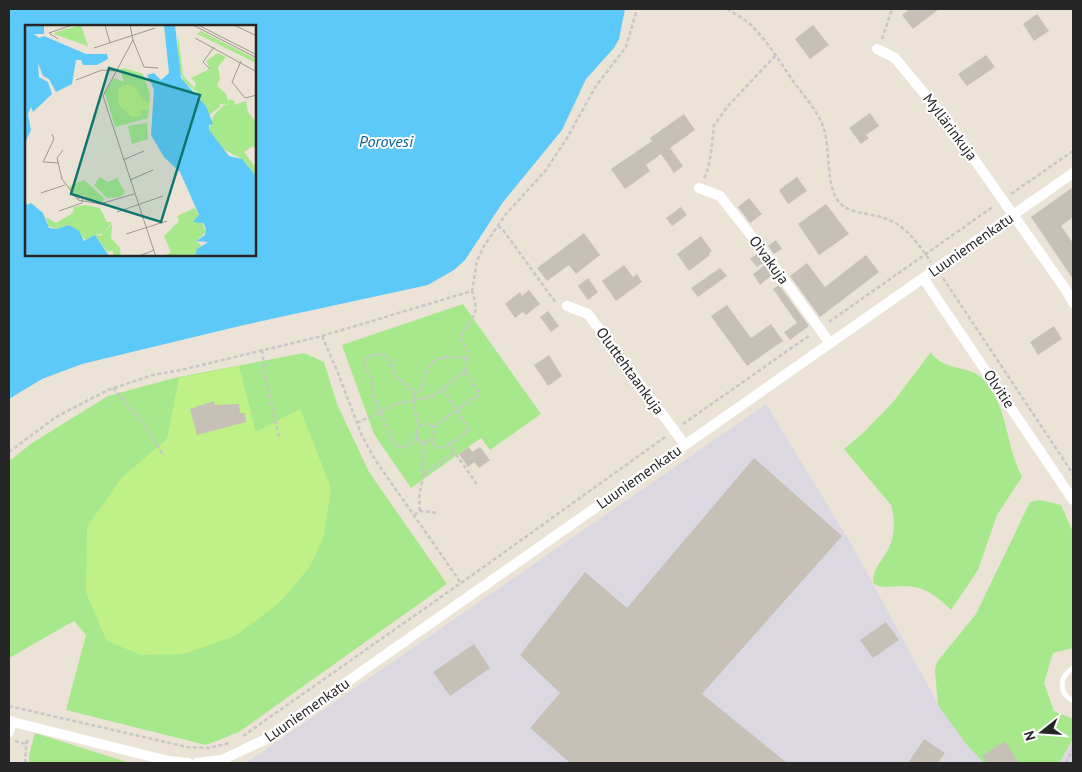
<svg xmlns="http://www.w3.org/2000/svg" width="1082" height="772" font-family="'PT Sans',sans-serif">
<rect width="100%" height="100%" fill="#ebe3d6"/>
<!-- industrial -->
<path fill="#dbd8e2" d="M766 404 852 545 939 706 966 744 984 763H246Z
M1073 739V763H1059L1071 744Z"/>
<!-- green -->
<path fill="#a7e88c" d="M463 304 541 414 490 450 481 438 411 488 374 434 342 345Z
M931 352C943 372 970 364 984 380 1008 406 1006 447 1022 477L997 515 978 570 951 610C938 596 922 585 902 586 893 586 882 589 874 584 870 571 884 559 889 548 895 534 895 519 891 505L844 449 864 432 894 401Z
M304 353 324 362 337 404 369 472 447 584 239 732 206 745 66 710 86 635 74 621 9 658V461L32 443 108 396 174 378Z
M1040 500 1061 505 1073 532V648L1053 653 1044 683 1054 711 1073 719V739L1059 763H984L966 744 938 705 935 671 937 662 976 614 1030 502Z
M35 733 130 763H29V755Z"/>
<!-- pitch -->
<path fill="#bff186" d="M239 366 256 432 300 409 331 488 324 536 309 568 278 604 235 636 184 654 141 655 107 641 86 593 87 527 122 477 167 439 179 378Z"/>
<!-- water -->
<path fill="#5dc9f9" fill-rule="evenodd" d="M9 9H625L619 39 614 48 586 79 562 130 503 202 465 260 454 270 428 285 244 325 82 364 42 379 9 399ZM26 26H255V255H26Z"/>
<!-- building -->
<path fill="#c6c0b6" d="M910 9H939L913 29 902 15Z
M1037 14 1049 31 1034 41 1023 24Z
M813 25 829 45 810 59 795 39Z
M986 55 995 67 967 86 958 74Z
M870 113 879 126 866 135 869 138 861 144 849 128Z
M684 114 695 130 670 148 683 166 674 173 661 154 646 165 650 171 625 189 611 169 652 141 650 138Z
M797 177 807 191 788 204 779 190Z
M1073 187V217L1061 226 1073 243V279L1031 217Z
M749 198 762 214 750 223 738 207Z
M826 204 849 234 819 255 798 224Z
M681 207 687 215 672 226 666 218Z
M584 233 600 255 576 274 569 265 547 281 537 268Z
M701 236 712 251 709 253 710 255 689 271 677 254Z
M776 240 782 249 774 254 768 246Z
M757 254 763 263 757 267 750 259Z
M866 255 879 272 820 317 790 276 807 263 825 287Z
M624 265 633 277 637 274 642 282 616 301 602 281Z
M765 265 772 275 760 285 753 274Z
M720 268 727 276 698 297 691 288Z
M588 278 598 292 588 300 578 286Z
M779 285 809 326 790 340 784 332 797 323 773 289Z
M529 290 540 304 526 315 523 312 515 318 505 304 520 292 522 296Z
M727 305 751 338 771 324 783 341 747 366 711 316Z
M548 311 559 326 551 332 540 317Z
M1054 326 1062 339 1038 355 1030 342Z
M549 355 562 376 548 386 534 365Z
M214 401 215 405 239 404 240 413H245L246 422 197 435 190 409Z
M469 447 472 452 480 447 490 460 479 468 474 462 468 467 459 454Z
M754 458 842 536 702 694 787 763H570L530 728 560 693 520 655 585 572 627 608Z
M886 622 899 640 873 658 860 640Z
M474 644 490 668 450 696 433 672Z
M924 739 945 753 938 763H908Z
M1005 741 1019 763H987L982 756Z"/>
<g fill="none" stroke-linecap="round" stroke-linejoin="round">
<!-- path -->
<path stroke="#c7c7c7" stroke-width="2.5" stroke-dasharray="4 2.5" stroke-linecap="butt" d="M727 9C735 14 745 19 752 26 768 42 780 62 793 81 804 96 818 111 824 129 830 148 826 188 839 202 849 214 870 213 884 218 906 225 918 244 931 262
M882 39 892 9
M704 178 707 173 711 153 714 125 728 106 776 55
M1011 194 1073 151
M498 226 503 230 556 303
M943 278 1073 474
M829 322 994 206
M322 336 338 373 362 436 376 461 461 583
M262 350 265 376 279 438
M465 371 469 354 460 338C471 316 481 317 472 291
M113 388 143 423 164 456
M443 389 465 422 468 431 449 444 478 486
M413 395 421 390C424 384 424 376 427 370 434 354 453 356 467 359
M357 423 396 404 433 396 465 371 479 394 432 428
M683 424 810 335
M416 433a9 9 0 1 1 18 0a9 9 0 1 1-18 0Z
M418 438 402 448 397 446 392 440 373 395 372 378 364 366C365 357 373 354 382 354 394 360 389 367 396 376 401 383 410 383 413 392 416 404 413 414 420 426
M431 441C437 449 440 451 449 444
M9 452 56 417 108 390 153 375 181 370 322 336 472 291 477 261 484 246 506 214 546 170 567 138 596 86 626 47 637 9
M423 475 454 453
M420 511 419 498 423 475V442
M414 515 420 511 439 513
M9 706 187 747 209 748 229 743
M243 736 478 571 665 437
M15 741 26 744
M25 763 26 746 28 738
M1066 763 1073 749"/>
<!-- service -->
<path stroke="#fff" stroke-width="5" d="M1073 668C1059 677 1058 693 1073 701"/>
<!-- minor -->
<path stroke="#fff" stroke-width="10" d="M877 49 895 58 948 122 1066 290 1073 303
M699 188 720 196 761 248 830 343
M923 278 1073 500
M567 306 588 314 685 445
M9 721 169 761 188 763
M9 732 12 721
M197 763 222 760 264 740 1073 173"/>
</g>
<g text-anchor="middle" stroke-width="4" stroke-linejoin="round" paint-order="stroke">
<!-- street labels -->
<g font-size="15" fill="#262626" stroke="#fff">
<text transform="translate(950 127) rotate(53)" y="5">Myllärinkuja</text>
<text transform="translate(971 245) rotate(-35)" y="5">Luuniemenkatu</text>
<text transform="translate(769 260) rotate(54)" y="5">Oivakuja</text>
<text transform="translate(630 371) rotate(54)" y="5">Oluttehtaankuja</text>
<text transform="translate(999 389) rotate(56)" y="5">Olvitie</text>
<text transform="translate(639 477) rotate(-35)" y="5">Luuniemenkatu</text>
<text transform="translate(307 710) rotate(-35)" y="5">Luuniemenkatu</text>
</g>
<!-- water labels -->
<g font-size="16" font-style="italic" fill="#0163a0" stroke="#fff">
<text x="386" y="147">Porovesi</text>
</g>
</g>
<!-- overview -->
<g transform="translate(25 25)">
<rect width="231" height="231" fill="#ebe3d6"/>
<path d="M56 0 63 21 29 9 31 7ZM176 6 229 33 231 38 172 9ZM153 10 158 50 169 63 171 58 166 53 185 44 181 36 193 28 201 32 193 42 195 53 192 61 201 69 203 76 206 74 210 77 209 80 221 76 223 87 231 97V124L228 121 219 127 231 143V151L217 134 198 124 184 105 188 91 199 80H205L195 79V82L184 90 172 67 158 56 153 37ZM99 43 118 49 125 69 123 93 90 102 80 68 89 53 99 57 95 44ZM122 98 123 114 107 119 103 101ZM75 152 83 157 92 153 100 167 95 172 82 173 69 160ZM59 155 79 173 78 177 60 176V170L52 171 43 162ZM60 180 75 183 82 197H87L78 209H70L76 211 87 199 86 213 95 223 96 231H88V226L82 227 70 210 61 215 44 200 32 204 23 201 21 192 31 198 48 188 49 182ZM170 183 181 207 171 216 176 220 170 231 137 232 146 227 139 211 154 196 152 191Z" fill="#a7e88c"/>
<path d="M102 59 110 62 117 74 124 78 123 85H115L116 91 106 92 94 81 93 63Z" fill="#bff186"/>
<path d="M0 0H19V9H9L14 13 19 11 61 29H82L83 34 72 40H58L56 35H51L47 59 31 67 24 54 18 51 13 38 14 52 23 57 27 69 8 87 6 82 3 89 6 105 0 118ZM139 0H150L156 53 181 81 188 99 184 100V105L204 131 217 134 231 151V231H170L172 224 183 217 171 216 180 210 181 204 178 198 168 197 174 190 155 147 139 132 126 110 129 64 122 50 129 48 136 55 144 48ZM0 174 2 180 6 178 18 188 24 203 32 204 44 200 54 206 59 216 70 210 84 231H0Z" fill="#5dc9f9"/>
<path fill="none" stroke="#9c9790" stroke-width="1" d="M80 0 85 18M105 0 108 15 78 71 131 232M168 0 232 33M173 0 232 30M209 0 232 11M170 13 232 47M33 14 24 8 47 0M108 15 119 42 133 43M69 23 130 3M216 36 207 57 220 73 232 70M185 44 178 37 189 22M51 55 77 45 90 46M27 109 29 114 18 137 33 138M38 125 32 133 37 154 53 175 75 179 109 169M98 135 119 126M105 155 128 145M16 168 40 160M34 186 57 178 58 171 52 174M92 187 138 171M101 209 142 196M112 232 129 225"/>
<path fill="#0f766e" fill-opacity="0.15" stroke="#0f766e" stroke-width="2.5" d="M84 43 175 70 136 197 46 169Z"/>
<rect width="231" height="231" fill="none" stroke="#262626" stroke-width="2.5"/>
</g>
<!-- border -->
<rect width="1082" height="772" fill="none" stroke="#262626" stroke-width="20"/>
<!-- north arrow -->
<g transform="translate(1042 732) rotate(253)" stroke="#ffffff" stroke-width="4" paint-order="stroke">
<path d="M0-4L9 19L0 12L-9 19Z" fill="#262626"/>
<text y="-8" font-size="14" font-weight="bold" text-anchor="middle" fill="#262626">N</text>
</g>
</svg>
